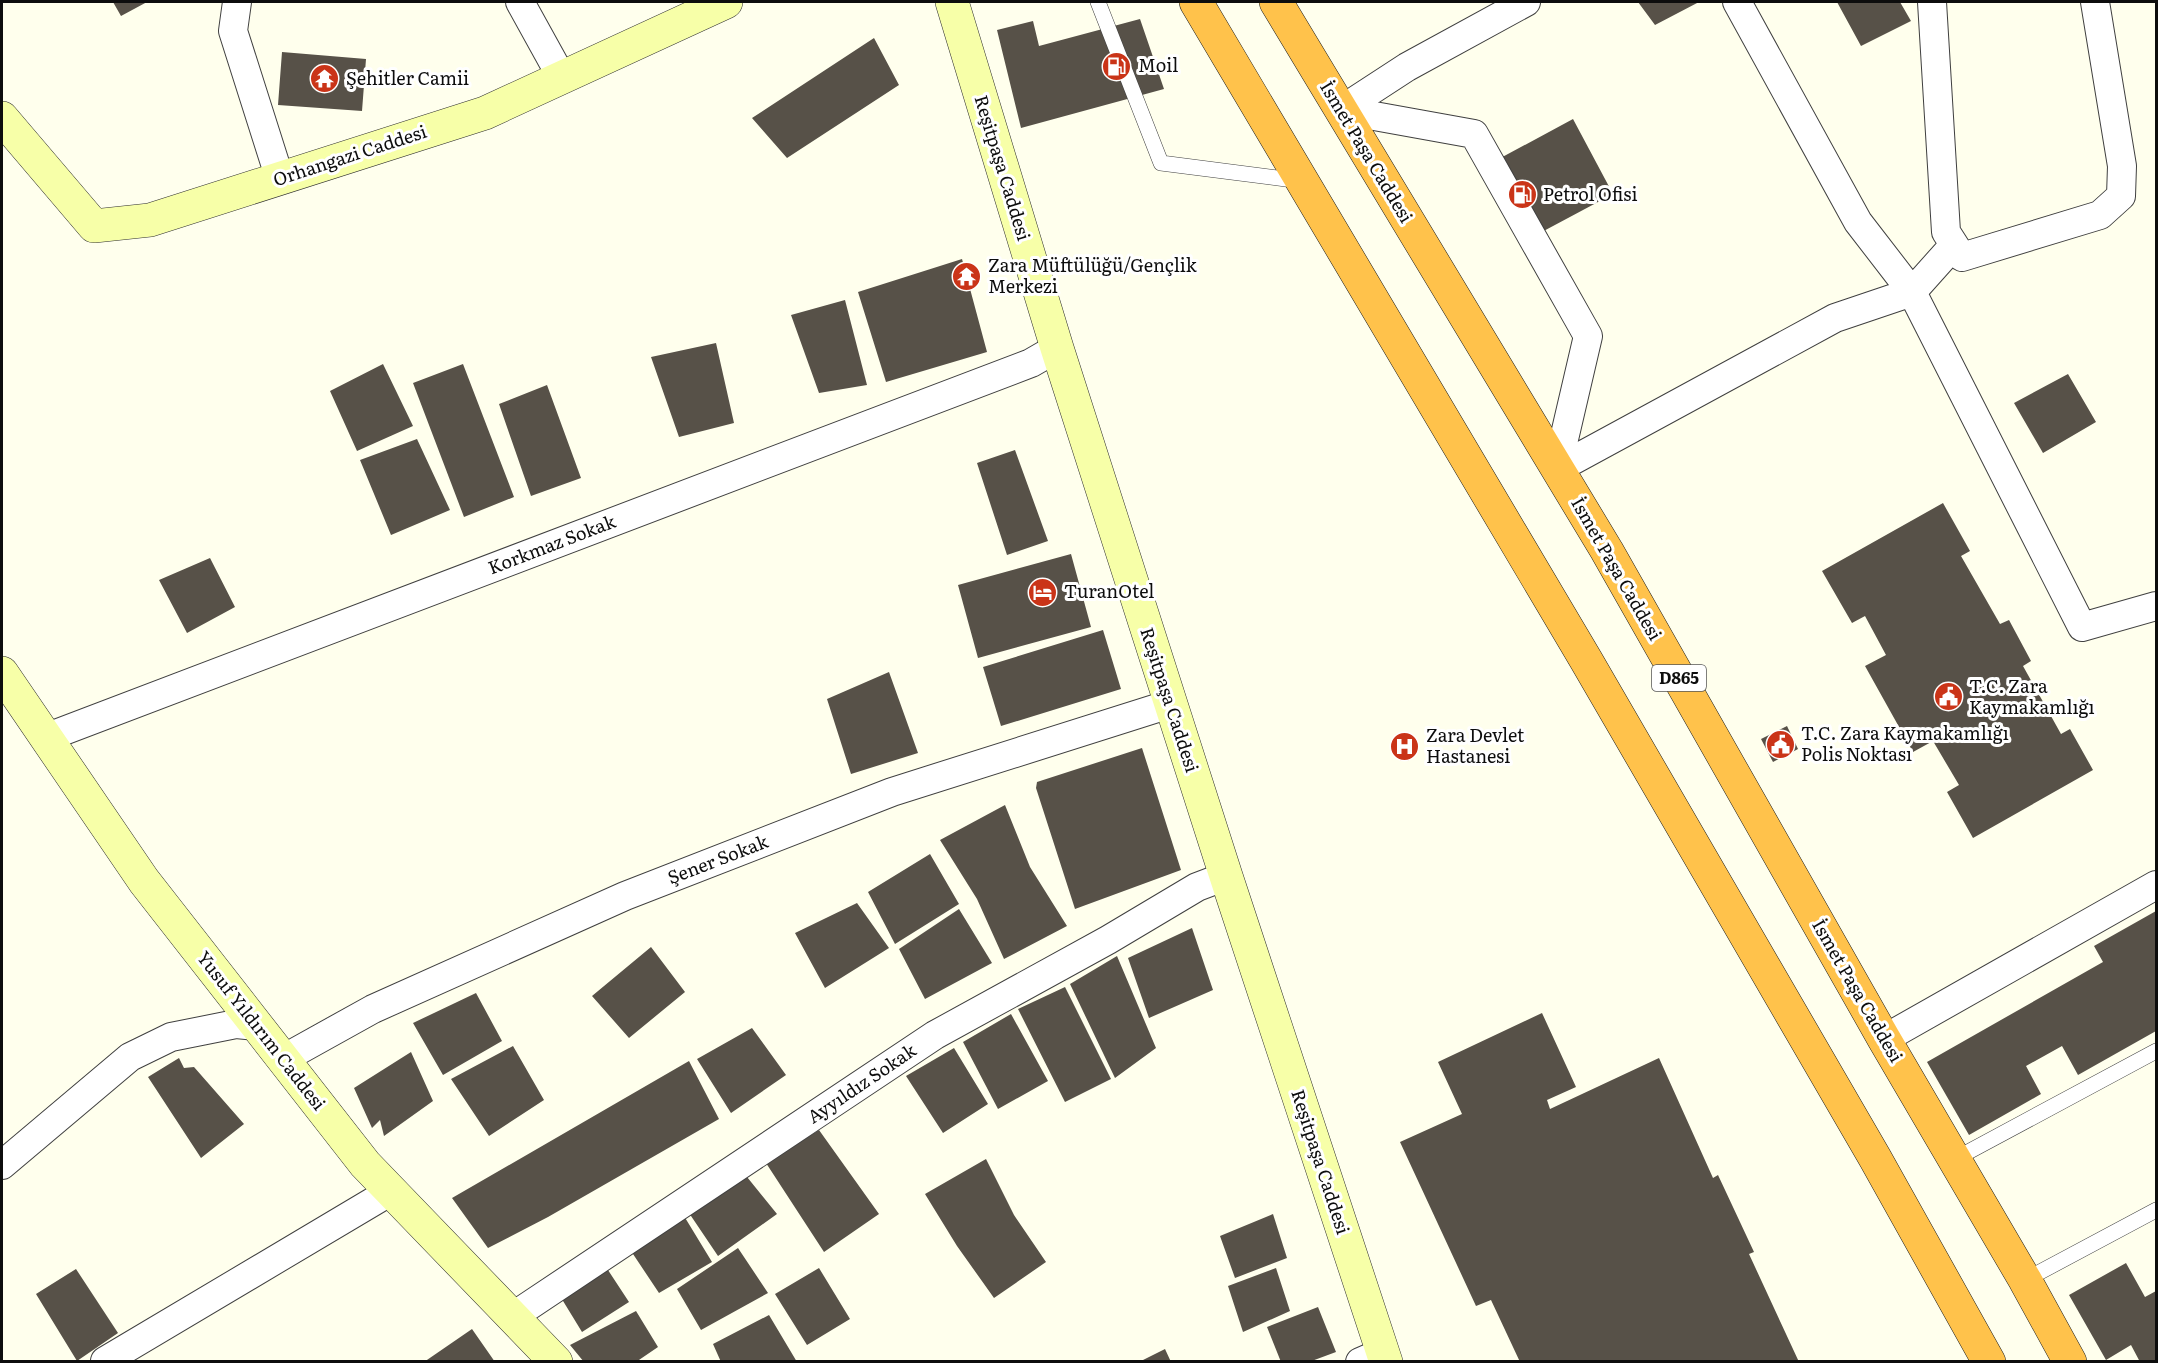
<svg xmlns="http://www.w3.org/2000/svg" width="2158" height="1363" font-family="Literata,serif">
<rect width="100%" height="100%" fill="#ffffed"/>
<!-- building -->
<path fill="#575148" d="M113 2H147L121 16Z
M1638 2H1699L1655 25Z
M1837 2H1900L1911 21 1861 46Z
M1140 19 1164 89 1021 128 997 30 1033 21 1039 46Z
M874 38 899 85 787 158 752 118Z
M282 52 366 59 362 111 278 105Z
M1573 119 1613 194 1521 243 1482 168Z
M962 259 987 352 886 382 858 292Z
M845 300 867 385 819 393 791 315Z
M716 343 734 423 679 437 651 357Z
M383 364 413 426 357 451 330 391Z
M463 364 514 497 464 517 413 383Z
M2068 374 2096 422 2043 453 2014 403Z
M547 385 581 478 531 496 499 404Z
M417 439 450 510 391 535 360 460Z
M1015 450 1048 541 1007 555 977 463Z
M1943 503 1970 551 1961 556 2000 624 2009 620 2031 661 2023 666 2061 734 2070 729 2093 770 1973 838 1947 792 1959 785 1933 741 1913 752 1865 666 1886 655 1865 616 1852 623 1822 571Z
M1071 554 1091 627 978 658 958 585Z
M210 558 235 607 187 633 159 580Z
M1103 630 1121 689 1001 726 983 667Z
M889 672 918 753 851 774 827 699Z
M1787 726 1798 749 1773 762 1761 739Z
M1142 748 1181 870 1075 909 1036 788 1037 782Z
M1005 805 1030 867 1067 926 1004 959 977 899 940 840Z
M930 854 959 904 895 944 868 892Z
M857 903 889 948 825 988 795 933Z
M959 909 992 963 925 999 899 949Z
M2156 911V1031L2078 1075 2062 1046 2026 1066 2041 1094 1969 1135 1927 1062 2103 962 2094 946Z
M1192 928 1213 990 1149 1018 1128 958Z
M651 947 685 992 629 1038 592 996Z
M1117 956 1156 1048 1115 1078 1070 984Z
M1065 987 1111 1079 1065 1102 1018 1009Z
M476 993 502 1041 443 1075 413 1023Z
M1542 1013 1576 1087 1547 1100 1550 1109 1659 1058 1713 1178 1718 1175 1754 1252 1749 1254 1799 1362H1520L1491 1300 1476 1306 1400 1142 1462 1114 1438 1062Z
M1011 1014 1048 1081 998 1109 963 1042Z
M752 1028 786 1075 731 1113 697 1059Z
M513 1046 544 1100 489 1136 451 1079Z
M954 1048 988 1104 943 1133 906 1076Z
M411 1052 433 1101 384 1136 380 1120 372 1128 354 1088Z
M179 1058 184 1068 194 1067 244 1124 201 1158 148 1077Z
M689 1061 719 1119 548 1217 488 1248 452 1198Z
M819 1130 879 1214 824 1252 766 1163Z
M986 1159 1014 1215 1046 1262 994 1298 957 1246 925 1194Z
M743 1172 777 1214 718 1256 689 1213Z
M1273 1214 1287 1258 1235 1278 1220 1236Z
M684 1216 712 1262 659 1293 629 1248Z
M738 1248 768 1293 701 1330 677 1289Z
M2126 1263 2145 1297 2156 1291V1362H2140L2131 1345 2106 1360 2069 1295Z
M606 1267 629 1302 582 1332 560 1296Z
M819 1268 850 1319 807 1345 775 1294Z
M1276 1268 1290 1311 1243 1332 1228 1286Z
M76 1269 118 1333 77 1361 36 1294Z
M1318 1307 1336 1352 1309 1362H1281L1267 1327Z
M636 1311 658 1347 636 1362H584L570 1345Z
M769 1315 797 1362H721L713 1344Z
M472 1329 495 1362H424Z
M1165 1349 1171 1362H1139Z"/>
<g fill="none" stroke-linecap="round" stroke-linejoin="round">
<defs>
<path id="lane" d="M1098 2 1161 163 1301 181
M1955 1159 2156 1051
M2025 1280 2156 1210"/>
<path id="street" d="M237 2 233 31 280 179
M520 2 562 78
M1737 2 1858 222 1912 292 2082 627 2156 606
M1932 2 1946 232 1962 257 2100 215 2121 196 2122 166 2095 2
M1341 110 1474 134 1588 336 1557 469
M1341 110 1407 67 1526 2
M1557 469 1835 318 1912 292 1954 245
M45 738 1031 363 1057 348
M1884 1039 2156 885
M283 1059 373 1009 625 896 892 792 1170 704
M2 1165 130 1057 171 1037 236 1024 257 1026
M512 1317 935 1035 1108 940 1197 887 1226 876
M105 1361 391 1191
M1360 1362 1383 1352"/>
<path id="secondary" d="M952 2 1057 348 1226 876 1386 1362
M2 118 94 226 150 220 485 113 726 2
M2 673 144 881 365 1164 556 1362"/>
<path id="highway" d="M1196 2 1586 660 1875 1158 1989 1362
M1276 2 1607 551 1884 1039 2025 1280 2070 1362"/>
</defs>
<!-- lane casing -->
<use href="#lane" stroke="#404040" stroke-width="16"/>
<!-- street casing -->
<use href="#street" stroke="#404040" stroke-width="30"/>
<!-- secondary casing -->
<use href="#secondary" stroke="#2f2f2f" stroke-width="34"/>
<!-- highway casing -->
<use href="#highway" stroke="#1e1e1e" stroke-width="34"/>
<!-- lane -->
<use href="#lane" stroke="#fff" stroke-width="15"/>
<!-- street -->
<use href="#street" stroke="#fff" stroke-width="28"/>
<!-- secondary -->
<use href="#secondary" stroke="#f7ffa8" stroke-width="33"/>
<!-- highway -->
<use href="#highway" stroke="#ffc24b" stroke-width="33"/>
</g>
<!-- icons -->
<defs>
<symbol id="fuel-disc" viewBox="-11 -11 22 22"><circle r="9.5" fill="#ca3418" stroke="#fff"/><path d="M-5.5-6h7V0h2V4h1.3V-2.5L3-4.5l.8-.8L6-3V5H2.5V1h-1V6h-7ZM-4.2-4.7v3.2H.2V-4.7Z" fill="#fff"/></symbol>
<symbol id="temple-disc" viewBox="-11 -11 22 22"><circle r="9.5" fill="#ca3418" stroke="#fff"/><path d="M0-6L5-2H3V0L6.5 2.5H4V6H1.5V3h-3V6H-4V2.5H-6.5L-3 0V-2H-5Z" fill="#fff"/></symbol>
<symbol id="hotel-disc" viewBox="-11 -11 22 22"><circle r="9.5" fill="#ca3418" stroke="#fff"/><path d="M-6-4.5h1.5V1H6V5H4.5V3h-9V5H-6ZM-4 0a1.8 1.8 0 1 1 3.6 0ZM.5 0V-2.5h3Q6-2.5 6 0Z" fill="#fff"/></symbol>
<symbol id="civic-disc" viewBox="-11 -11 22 22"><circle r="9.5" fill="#ca3418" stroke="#fff"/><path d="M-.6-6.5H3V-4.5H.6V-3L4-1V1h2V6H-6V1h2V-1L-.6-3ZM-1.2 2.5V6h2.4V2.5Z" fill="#fff"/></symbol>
<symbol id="hospital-disc" viewBox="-11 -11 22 22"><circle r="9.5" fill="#ca3418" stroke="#fff"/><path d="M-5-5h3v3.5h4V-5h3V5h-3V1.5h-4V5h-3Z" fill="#fff"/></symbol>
</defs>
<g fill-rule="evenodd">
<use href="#fuel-disc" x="1100" y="50" width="33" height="33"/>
<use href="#temple-disc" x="308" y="62" width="33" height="33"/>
<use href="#fuel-disc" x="1506" y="178" width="33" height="33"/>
<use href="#temple-disc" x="950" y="260" width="33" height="33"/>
<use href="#hotel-disc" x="1026" y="576" width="33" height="33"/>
<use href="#civic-disc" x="1932" y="680" width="33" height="33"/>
<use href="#civic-disc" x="1764" y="728" width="33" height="33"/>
<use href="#hospital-disc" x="1388" y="730" width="33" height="33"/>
</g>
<g text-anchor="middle" stroke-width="6" stroke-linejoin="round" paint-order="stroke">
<!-- shield labels -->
<rect fill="#fff" stroke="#565656" stroke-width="1.5" x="1652" y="665" width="54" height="26" rx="4.5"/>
<g font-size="16" font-weight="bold" fill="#0d0d0d">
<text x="1679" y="684">D865</text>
</g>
<!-- poi labels -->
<g font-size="18" fill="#0d0d0d" stroke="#fff" text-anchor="start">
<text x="1138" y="72">Moil</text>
<text x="346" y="85">Şehitler Camii</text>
<text x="1543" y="201">Petrol Ofisi</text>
<text x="988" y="272">Zara Müftülüğü/Gençlik<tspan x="988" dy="21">Merkezi</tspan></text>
<text x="1064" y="598">TuranOtel</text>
<text x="1969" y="693">T.C. Zara<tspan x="1969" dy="21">Kaymakamlığı</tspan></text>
<text x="1801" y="740">T.C. Zara Kaymakamlığı<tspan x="1801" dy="21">Polis Noktası</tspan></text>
<text x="1426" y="742">Zara Devlet<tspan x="1426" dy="21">Hastanesi</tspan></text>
</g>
<!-- street labels -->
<g font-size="18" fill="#0d0d0d" stroke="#fff">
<text transform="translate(1366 152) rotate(59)" y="6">İsmet Paşa Caddesi</text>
<text transform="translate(350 156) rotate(-18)" y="6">Orhangazi Caddesi</text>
<text transform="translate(1002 168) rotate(73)" y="6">Reşitpaşa Caddesi</text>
<text transform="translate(552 545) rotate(-21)" y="6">Korkmaz Sokak</text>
<text transform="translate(1616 569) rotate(60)" y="6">İsmet Paşa Caddesi</text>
<text transform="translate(1169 700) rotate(72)" y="6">Reşitpaşa Caddesi</text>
<text transform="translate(718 860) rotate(-21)" y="6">Şener Sokak</text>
<text transform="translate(1857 991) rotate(60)" y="6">İsmet Paşa Caddesi</text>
<text transform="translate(261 1031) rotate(52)" y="6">Yusuf Yıldırım Caddesi</text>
<text transform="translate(862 1084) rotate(-34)" y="6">Ayyıldız Sokak</text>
<text transform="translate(1320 1162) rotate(72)" y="6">Reşitpaşa Caddesi</text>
</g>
</g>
<!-- border -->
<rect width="2158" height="1363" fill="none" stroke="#0d0d0d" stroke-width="6"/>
</svg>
